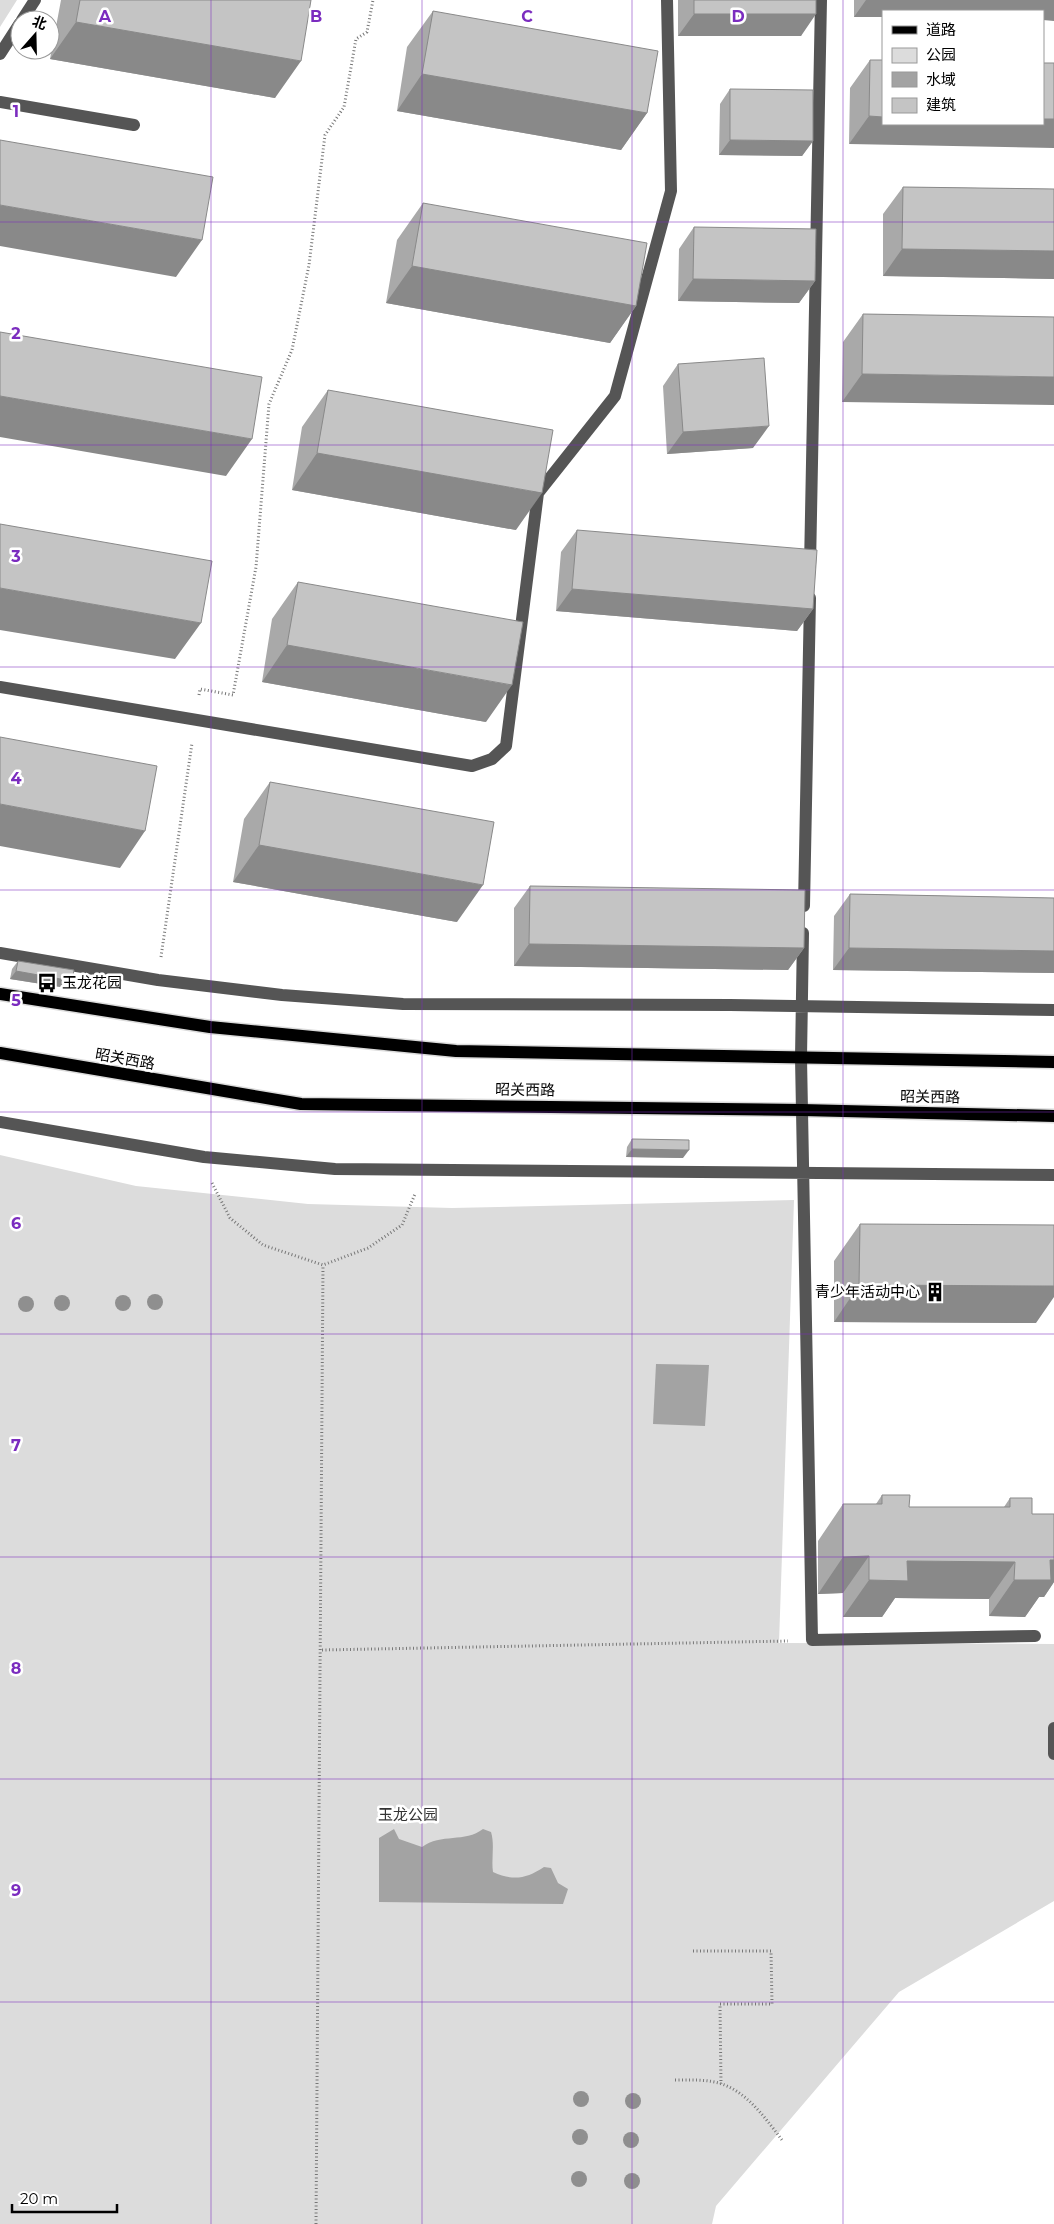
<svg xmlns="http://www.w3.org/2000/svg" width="1054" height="2224" font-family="Montserrat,'Noto Sans SC',sans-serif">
<rect width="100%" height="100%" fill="#fff"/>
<!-- green -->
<path fill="#dcdcdc" d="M0 0H17L0 27Z
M0 1155 136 1186 308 1204 452 1208 794 1200 779 1643 1054 1644V1901L899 1992 716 2206 712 2224H0Z"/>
<!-- water -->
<path fill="#a3a3a3" d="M656 1364 709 1365 705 1426 653 1424Z
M394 1829 399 1839 422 1847C441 1833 465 1843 483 1829L491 1832C495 1845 491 1859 493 1872 513 1881 526 1879 544 1867L551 1868 558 1883 568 1889 563 1904 379 1902V1838Z"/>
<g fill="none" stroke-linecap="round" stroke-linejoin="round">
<defs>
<path id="major" d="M0 994 210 1027 456 1051 1054 1062
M0 1053 301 1104 802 1110 1054 1116"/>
</defs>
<!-- major casing -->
<use href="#major" stroke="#dbdbdb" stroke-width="15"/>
<!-- path -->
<path stroke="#777" stroke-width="3" stroke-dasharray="1 2.5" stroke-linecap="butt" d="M199 695 200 689 233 695 256 567 269 404 292 350 309 265 325 135 344 107 356 39 367 32 373 0
M161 957 192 743
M212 1183 230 1218 263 1245 323 1265 368 1248 402 1225 415 1194
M322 1650 788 1641
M693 1951H771L772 2004H720L721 2084
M675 2080C691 2080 707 2079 722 2084 748 2093 766 2119 782 2140
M316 2224 323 1265"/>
<!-- minor -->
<path stroke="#555" stroke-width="12" d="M22 20 35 0
M0 54 20 23
M0 102 134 125
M810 566 821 0
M0 687 472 766 492 759 506 746 538 493 615 396 671 191 667 0
M804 906 810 598
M803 933 801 1058 812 1640 1035 1636
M0 953 158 980 282 995 403 1004 730 1005 1054 1010
M0 1122 204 1157 335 1169 1054 1175
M1054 1728V1754"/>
<!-- major -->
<use href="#major" stroke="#000" stroke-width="12"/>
</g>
<!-- trees -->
<g fill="#8f8f8f">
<circle cx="155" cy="1302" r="8"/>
<circle cx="62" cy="1303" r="8"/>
<circle cx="123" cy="1303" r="8"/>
<circle cx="26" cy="1304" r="8"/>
<circle cx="581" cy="2099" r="8"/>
<circle cx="633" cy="2101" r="8"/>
<circle cx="580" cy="2137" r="8"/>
<circle cx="631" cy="2140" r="8"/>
<circle cx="579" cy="2179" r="8"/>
<circle cx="632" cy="2181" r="8"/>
</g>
<!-- wall -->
<path fill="#a9a9a9" d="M61 0H311L275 98 50 59Z
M678 0H816L801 36H678Z
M854 0H1054L854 17Z
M433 11 647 113 621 150 397 111 407 47Z
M870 60 883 124 849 144 850 88Z
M730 89 813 141 802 156 719 155 720 104Z
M903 187 1054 189V279L883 276V214Z
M423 203 636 306 610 343 386 303 397 240Z
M694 227 815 281 799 303 678 301 679 249Z
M863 314 1054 317 842 402 843 342Z
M678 364 753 448 667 454 663 386Z
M328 390 516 530 292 490 302 427Z
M577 530 813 609 797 631 556 611 561 552Z
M298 582 486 722 262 682 272 619Z
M270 782 457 922 233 882 244 819Z
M530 886 804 948 788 970 514 966V908Z
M850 894 1054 898V973L833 970 834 916Z
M18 961 67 988 10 979 12 969Z
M632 1139 683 1158 626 1157 627 1147Z
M860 1224 1036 1323 834 1322V1261Z
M882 1495 909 1507H1004L1010 1498 1032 1514H1054V1582L1044 1597H1039L1025 1617 989 1616V1599L895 1598 882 1617H843V1593L818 1594V1541L843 1504H876Z"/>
<!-- shaded-wall -->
<path fill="#898989" d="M866 0H1054V21L1043 20V11H883V17H854Z
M694 14H816L801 36H678Z
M76 22 301 61 275 98 50 59Z
M422 74 647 113 621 150 397 111Z
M869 116 883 117V124H1043V119H1054V148L849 144Z
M730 140 813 141 802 156 719 155Z
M0 205 202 240 176 277 0 246Z
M902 249 1054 251V279L883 276Z
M412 266 636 306 610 343 386 303Z
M693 279 815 281 799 303 678 301Z
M862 374 1054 377V405L842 402Z
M0 396 252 439 226 476 0 437Z
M769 426 753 448 667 454 683 432Z
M317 453 542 493 516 530 292 490Z
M0 588 201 623 175 659 0 630Z
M572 589 813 609 797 631 556 611Z
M287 645 512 685 486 722 262 682Z
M0 804 145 831 120 868 0 846Z
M259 845 483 885 457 922 233 882Z
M529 944 804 948 788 970 514 966Z
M849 948 1054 951V973L833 970Z
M16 971 72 981 67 988 10 979Z
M632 1149 689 1150 683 1158 626 1157Z
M859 1285 1054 1286V1297L1036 1323 834 1322Z
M869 1556 843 1593 818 1594 843 1557Z
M1050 1560H1054V1582L1044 1597H1039L1025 1617 989 1616 1014 1580Z
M907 1561 1015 1562 989 1599 895 1598 882 1617H843L869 1580Z"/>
<!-- building -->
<path fill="#c4c4c4" stroke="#898989" d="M80 0H311L301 61 76 22Z
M694 0H816V14H694Z
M433 11 658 51 647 113 422 74Z
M870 60H883V117L869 116Z
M1043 63H1054V119H1043Z
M730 89 813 90V141L730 140Z
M0 140 213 177 202 240 0 205Z
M903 187 1054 189V251L902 249Z
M423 203 647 243 636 306 412 266Z
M694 227 816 229 815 281 693 279Z
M863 314 1054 317V377L862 374Z
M0 332 262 377 252 439 0 396Z
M764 358 769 426 683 432 678 364Z
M328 390 553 430 542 493 317 453Z
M0 524 212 561 201 623 0 588Z
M577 530 817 550 813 609 572 589Z
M298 582 523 622 512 685 287 645Z
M0 737 157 766 145 831 0 804Z
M270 782 494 822 483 885 259 845Z
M530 886 805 890 804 948 529 944Z
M850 894 1054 898V951L849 948Z
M18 961 74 970 72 981 16 971Z
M632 1139 689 1140V1150L632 1149Z
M860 1224 1054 1225V1286L859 1285Z
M882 1495H910L909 1507H1010V1498H1032V1514H1054V1560H1050L1051 1580H1014L1015 1562 907 1561 908 1581 869 1580V1556L843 1557V1504H882Z"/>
<!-- grid -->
<path fill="none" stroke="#7b2cbf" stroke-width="1" stroke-opacity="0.55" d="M211 0V2224M422 0V2224M632 0V2224M843 0V2224M0 222H1054M0 445H1054M0 667H1054M0 890H1054M0 1112H1054M0 1334H1054M0 1557H1054M0 1779H1054M0 2002H1054"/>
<!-- icons -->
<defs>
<symbol id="bus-bare" viewBox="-9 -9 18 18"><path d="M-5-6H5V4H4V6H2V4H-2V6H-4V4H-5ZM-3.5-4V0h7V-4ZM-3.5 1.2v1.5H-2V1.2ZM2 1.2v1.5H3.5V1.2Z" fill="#000" stroke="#fff" stroke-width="2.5" paint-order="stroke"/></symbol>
<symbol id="building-bare" viewBox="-9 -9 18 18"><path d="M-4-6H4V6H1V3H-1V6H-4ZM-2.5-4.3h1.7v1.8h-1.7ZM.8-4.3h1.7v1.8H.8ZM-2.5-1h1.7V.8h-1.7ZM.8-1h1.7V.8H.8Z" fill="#000" stroke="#fff" stroke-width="2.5" paint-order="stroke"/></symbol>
</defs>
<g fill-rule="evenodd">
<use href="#bus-bare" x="33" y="969" width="28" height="28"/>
<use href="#building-bare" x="921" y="1278" width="28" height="28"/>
</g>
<g text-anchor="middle" stroke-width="5" stroke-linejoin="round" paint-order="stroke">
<!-- poi labels -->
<g font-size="15" fill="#000" stroke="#fff" text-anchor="start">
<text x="62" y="988">玉龙花园</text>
<text x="920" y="1297" text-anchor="end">青少年活动中心</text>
</g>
<!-- street labels -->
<g font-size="15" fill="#000" stroke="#fff">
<text transform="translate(125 1059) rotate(10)" y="5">昭关西路</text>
<text transform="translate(525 1090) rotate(1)" y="5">昭关西路</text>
<text transform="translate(930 1097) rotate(1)" y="5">昭关西路</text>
</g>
<!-- park labels -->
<g font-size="15" fill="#333" stroke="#fff">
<text x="408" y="1820">玉龙公园</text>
</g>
</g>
<g font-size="16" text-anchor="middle" font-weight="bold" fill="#7b2cbf" stroke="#fff" stroke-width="5" stroke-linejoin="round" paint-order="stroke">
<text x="105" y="22">A</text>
<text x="316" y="22">B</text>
<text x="527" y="22">C</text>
<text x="738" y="22">D</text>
<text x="16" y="117">1</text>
<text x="16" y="339">2</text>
<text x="16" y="562">3</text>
<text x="16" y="784">4</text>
<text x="16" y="1006">5</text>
<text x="16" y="1229">6</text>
<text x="16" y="1451">7</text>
<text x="16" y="1674">8</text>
<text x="16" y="1896">9</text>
</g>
<!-- legend -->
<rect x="882" y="10" width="162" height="115" fill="#ffffff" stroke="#999999"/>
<rect x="892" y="26" width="25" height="8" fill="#000000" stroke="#999999"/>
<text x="926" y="35" font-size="15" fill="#000000">道路</text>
<rect x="892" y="48" width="25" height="15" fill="#dcdcdc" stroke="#999999"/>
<text x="926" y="60" font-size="15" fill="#000000">公园</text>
<rect x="892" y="72" width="25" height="15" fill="#a3a3a3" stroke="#999999"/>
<text x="926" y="85" font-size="15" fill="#000000">水域</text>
<rect x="892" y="98" width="25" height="15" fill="#c4c4c4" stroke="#999999"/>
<text x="926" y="110" font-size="15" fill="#000000">建筑</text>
<!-- north arrow -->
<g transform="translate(35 35) rotate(20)"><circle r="24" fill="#ffffff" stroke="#999999"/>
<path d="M0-4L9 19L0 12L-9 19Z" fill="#000000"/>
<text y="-8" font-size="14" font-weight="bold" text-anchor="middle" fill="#000000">北</text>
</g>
<!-- scale -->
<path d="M12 2204v8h105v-8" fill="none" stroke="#000000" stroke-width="2.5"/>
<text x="20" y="2204" font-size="15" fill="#000000" stroke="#ffffff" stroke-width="4" paint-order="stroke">20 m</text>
</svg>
